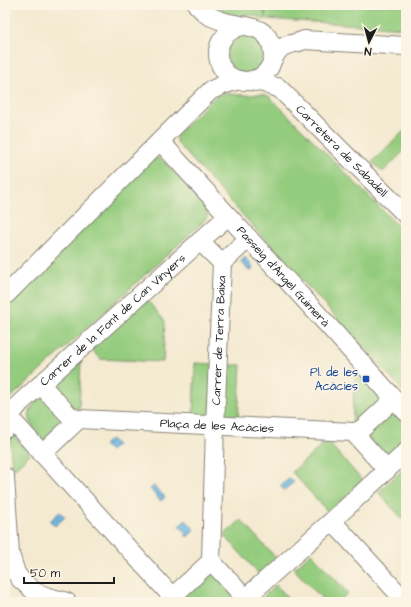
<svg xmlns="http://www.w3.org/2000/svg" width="411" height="607" font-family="'Architects Daughter',sans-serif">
<rect width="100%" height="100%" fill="#fcf5e5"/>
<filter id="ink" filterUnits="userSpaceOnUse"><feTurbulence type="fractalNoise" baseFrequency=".025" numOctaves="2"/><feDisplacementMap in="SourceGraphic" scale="8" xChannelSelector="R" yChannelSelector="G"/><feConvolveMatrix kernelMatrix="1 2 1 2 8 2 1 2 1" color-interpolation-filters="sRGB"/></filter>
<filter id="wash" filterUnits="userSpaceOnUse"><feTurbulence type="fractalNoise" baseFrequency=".012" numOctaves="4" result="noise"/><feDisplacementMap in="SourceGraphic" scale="16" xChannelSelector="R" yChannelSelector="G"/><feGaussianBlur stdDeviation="0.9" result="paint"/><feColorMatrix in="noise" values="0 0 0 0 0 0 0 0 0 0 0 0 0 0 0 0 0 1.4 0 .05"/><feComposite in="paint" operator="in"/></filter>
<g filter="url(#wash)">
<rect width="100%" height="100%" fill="#f4ead1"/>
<!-- green -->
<path fill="#94cc7e" stroke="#58744d" d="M210 5H265L264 20 256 16 248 15 235 17 214 10Z
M266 5H406V28L265 19Z
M227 54a19 19 0 1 1 38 0a19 19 0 1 1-38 0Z
M225 93C232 94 238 95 244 95 254 96 260 91 270 97L406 234V394L178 144 176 139 177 134 216 96Z
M406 129V149L383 172 372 162Z
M157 158 163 160 206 208 208 213 206 219 5 403V307L152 159Z
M146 299 165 321 163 362 100 359 91 349Z
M81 358 79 414 52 385Z
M195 363 213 364 211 420 193 419Z
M223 365H241L238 421 220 420Z
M355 370 381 399 352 426Z
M42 394 69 423 51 449C44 440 26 424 30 412 32 405 38 399 42 394Z
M390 409C395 414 402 419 405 426 411 441 390 456 380 465L360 436Z
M11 435H13L30 454 12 471 10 438Z
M327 441 363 481 328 512 292 472Z
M406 467V523L378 492Z
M241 520 277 559 260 575 224 535Z
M311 553 348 593 338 602H325L294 569Z
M215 560 243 590 230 602H190L177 588Z
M276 585 292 602H258L259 601Z"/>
<!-- water -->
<path fill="#67b3e0" stroke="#42687e" d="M244 258H246L253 267 250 272 243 264 241 263V262Z
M111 439 117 445 110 451 104 445Z
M290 478 294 482 284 490 280 486Z
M154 486 165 497 161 501 150 489Z
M60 512 65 517 55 526 50 521Z
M186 520 195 530 187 537 185 535 187 533 179 526Z"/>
</g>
<g filter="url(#ink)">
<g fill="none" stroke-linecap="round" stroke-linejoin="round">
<defs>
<g id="minor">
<path d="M197 5C200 8 203 11 206 14 209 16 219 20 222 21 241 28 267 22 272 48 274 56 272 65 267 71 263 76 258 79 252 80 218 88 201 38 242 26"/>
<path d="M273 59C275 56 277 52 280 49 287 43 297 44 304 40L406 46"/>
<path id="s1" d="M249 81 264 83 275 87H278L406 215"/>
<path id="s2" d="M160 141 335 333 406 412"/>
<path d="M200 241 222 263"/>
<path d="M5 296C73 227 142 159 211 90L214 89 223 85 239 80"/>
<path id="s3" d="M41 385 69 415 74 418 79 419 353 432 358 431 363 428 394 399"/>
<path d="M9 417 177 602"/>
<path id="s4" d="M5 429 9 417 20 403 228 216"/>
<path d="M353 432 387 470"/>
<path d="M42 454 79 419"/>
<path d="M5 477 10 554 16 573 21 580 35 592 48 597 67 602"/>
<path d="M332 521 406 602"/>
<path d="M172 597 211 561"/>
<path id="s5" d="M245 598 211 561 215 426 222 263 249 238"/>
<path d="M241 602 332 521 406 452"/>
</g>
</defs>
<!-- minor casing -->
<use href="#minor" stroke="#888376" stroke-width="20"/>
<!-- minor -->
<use href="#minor" stroke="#fff" stroke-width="18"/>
</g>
</g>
<!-- markers -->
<rect fill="#1a4fb4" stroke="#fcf5e5" stroke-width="1.5" x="362" y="375" width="8" height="8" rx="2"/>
<g text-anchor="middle" stroke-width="3.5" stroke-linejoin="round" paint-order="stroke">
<!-- street labels -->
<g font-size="12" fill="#1c1c1c" stroke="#fcf5e5">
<text dy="4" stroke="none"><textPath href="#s1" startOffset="120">Carretera de Sabadell</textPath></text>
<text dy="4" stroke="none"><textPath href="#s2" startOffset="183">Passeig d'Àngel Guimerà</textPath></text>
<text dy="4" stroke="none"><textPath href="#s4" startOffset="155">Carrer de la Font de Can Vinyers</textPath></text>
<text dy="4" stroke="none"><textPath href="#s5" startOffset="271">Carrer de Terra Baixa</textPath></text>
<text dy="4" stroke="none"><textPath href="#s3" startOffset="190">Plaça de les Acàcies</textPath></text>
</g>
<!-- transit labels -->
<g font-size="12" fill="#164399" stroke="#fcf5e5" text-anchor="end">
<text x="358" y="376">Pl. de les<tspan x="358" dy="14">Acàcies</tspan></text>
</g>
</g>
<!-- margin -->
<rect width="411" height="607" fill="none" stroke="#fcf5e5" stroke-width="20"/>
<!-- north arrow -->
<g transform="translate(369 42) rotate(186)" stroke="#fcf5e5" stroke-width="3" paint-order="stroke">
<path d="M0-3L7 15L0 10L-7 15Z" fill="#1c1c1c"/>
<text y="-6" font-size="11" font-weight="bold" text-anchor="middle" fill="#1c1c1c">N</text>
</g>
<!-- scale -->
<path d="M24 577v6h90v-6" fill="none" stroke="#1c1c1c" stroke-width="2"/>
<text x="30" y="577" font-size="12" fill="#1c1c1c" stroke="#fcf5e5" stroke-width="3" paint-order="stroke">50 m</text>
</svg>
